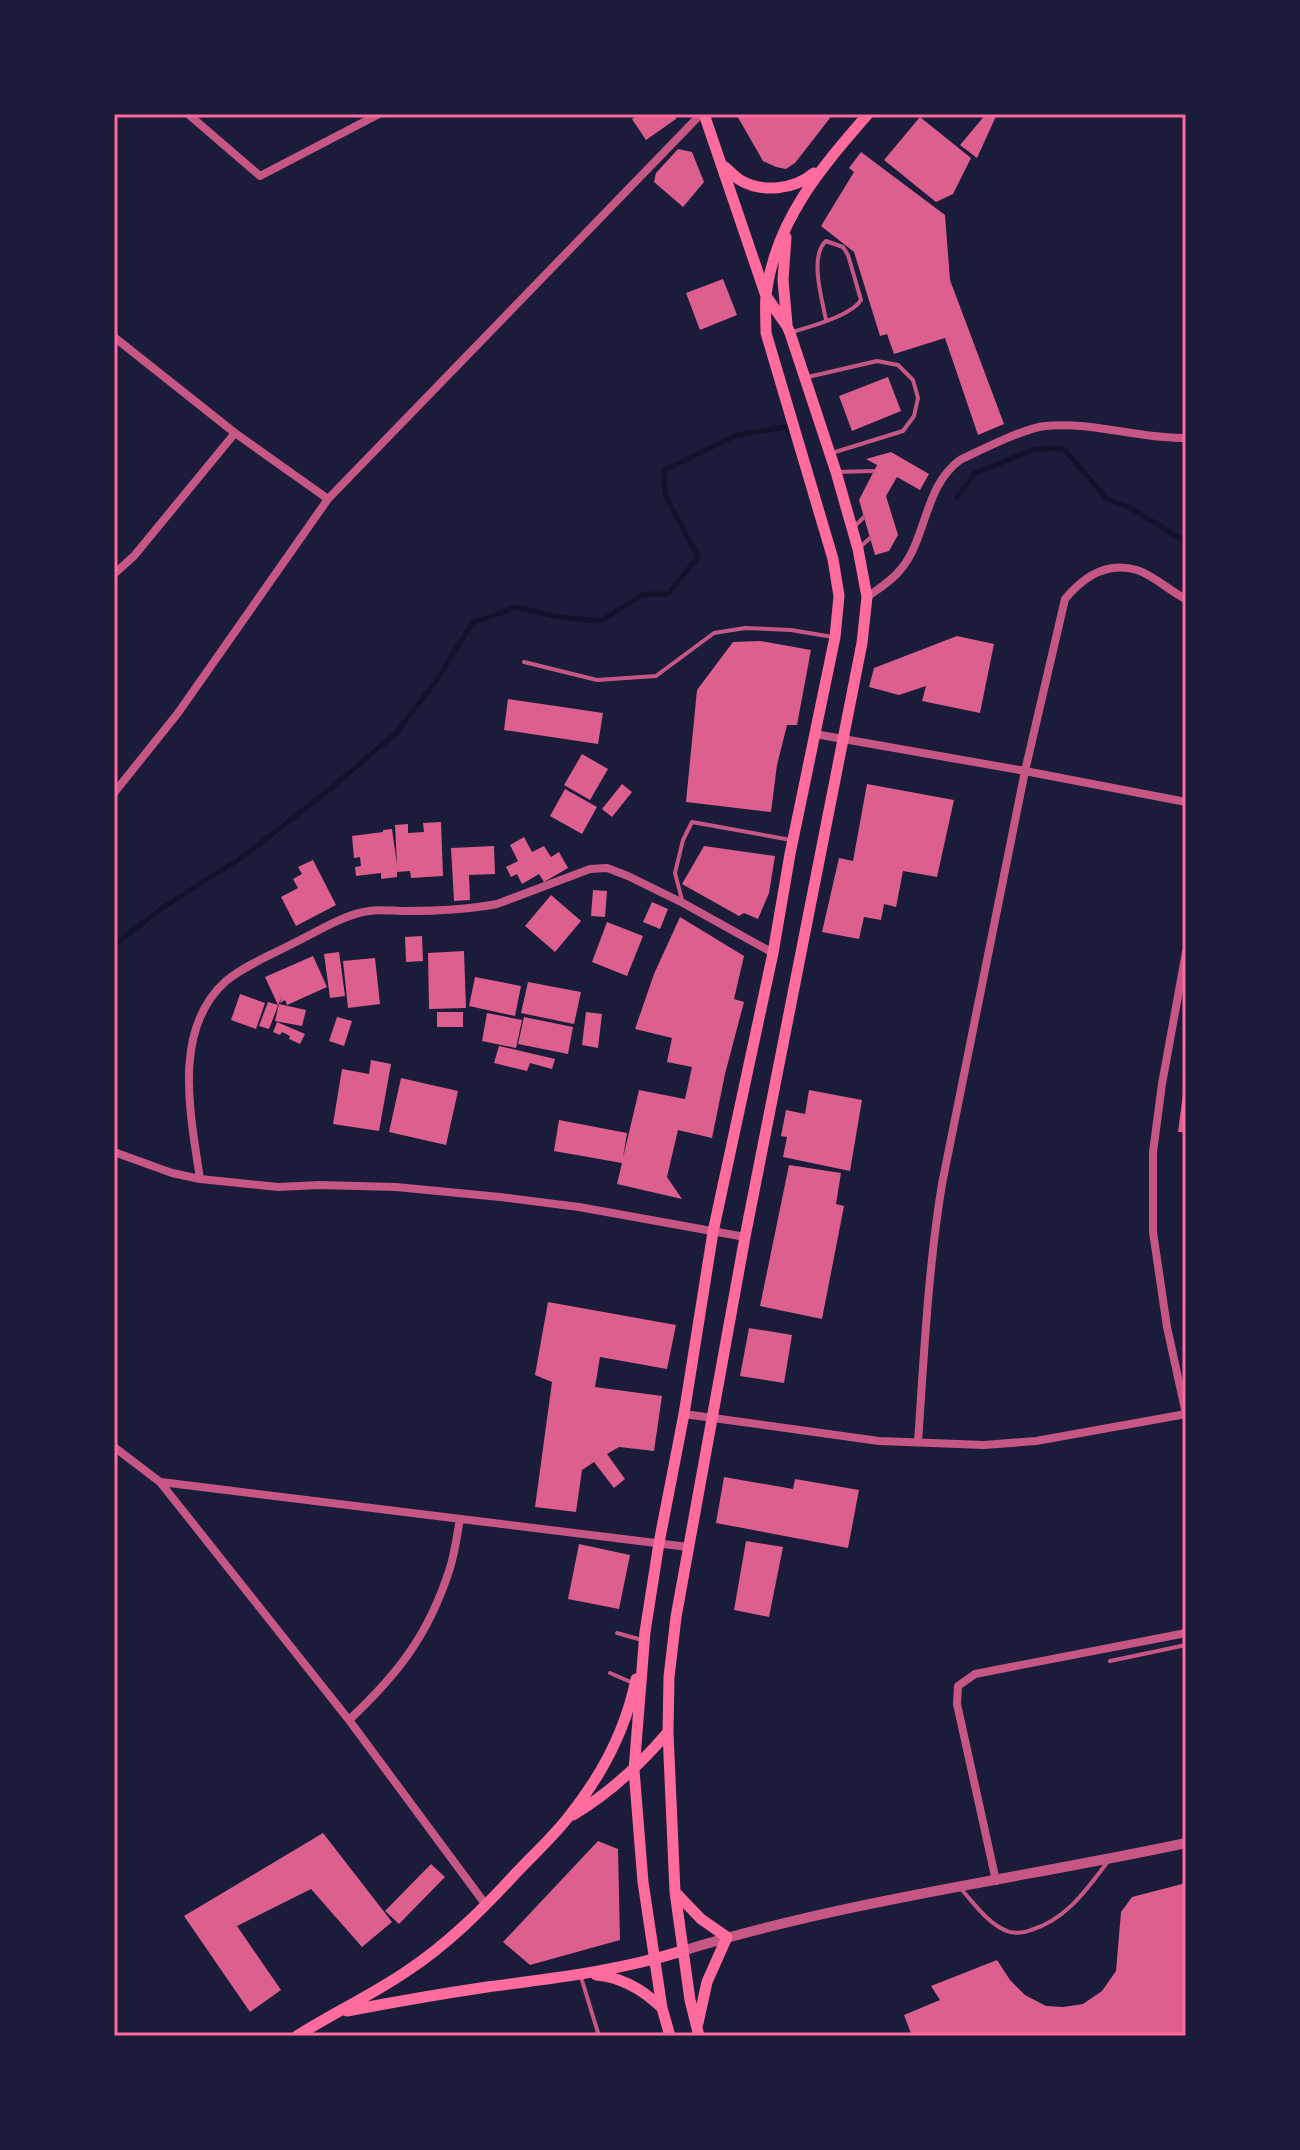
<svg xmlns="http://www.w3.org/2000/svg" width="1300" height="2150" font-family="'Source Sans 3',sans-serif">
<rect width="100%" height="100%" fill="#1b1b3a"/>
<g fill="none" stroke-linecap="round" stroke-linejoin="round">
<!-- stream -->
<path stroke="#12122b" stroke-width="5" d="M957 497 975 473 1033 450 1052 448 1064 449 1107 499 1131 508 1186 542
M114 945 165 906 244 856 329 790 397 732 439 677 472 623 517 607 559 617 601 621 643 594H668L698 557 665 495 664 470 737 435 785 427 792 435"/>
</g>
<!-- building -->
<path fill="#dd5f8e" d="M640 114H676V119L646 140 632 119Z
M736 114H827L830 118 795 163 786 169 776 167 763 161Z
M986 114H997L977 158 960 145Z
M920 117 971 158 953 194 936 202 884 160Z
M678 149 692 152 704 182 683 207 654 182 656 173Z
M861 152 945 215 950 280 1004 424 978 435 945 338 894 354 887 334 880 336 854 252 821 226 854 172 849 168Z
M723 279 737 315 700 330 686 293Z
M888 377 901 411 852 431 839 396Z
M891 452 929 474 920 490 897 477 886 496 898 535 889 551 875 555 859 500 877 465 866 459Z
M957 636 994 644 980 713 922 701 926 686 899 695 869 687 874 668Z
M760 641 811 650 797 725H787L777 765 771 812 686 802 697 690 733 642Z
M508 699 603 713 598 744 504 730Z
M582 754 608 769 590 800 564 785Z
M622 784 632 792 612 817 602 809Z
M867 784 954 800 937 877 903 871 896 907 884 904 881 920 864 917 859 939 822 932 839 858 853 861Z
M565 789 597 807 582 834 550 816Z
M441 822 443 876 411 878 410 871 397 872V877L381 879V873L356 876 355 867 361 866 360 857 354 858 352 836 383 832V830L392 829 397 865 395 825 408 824V833L424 832 423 823Z
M524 837 532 852 544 846 551 857 559 852 568 868 544 882 539 874 522 884 517 874 511 877 506 867 518 861 510 845Z
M494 846 495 874 469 875 470 900 454 901 451 848Z
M704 846 775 856 769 893 758 919 744 913 739 916 682 884Z
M313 860 336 905 296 926 281 897 298 888 293 879 302 874 298 867Z
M593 890 607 891 605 917 591 916Z
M551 895 581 921 555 952 525 926Z
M652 902 668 909 660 929 643 922Z
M680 917 744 956 734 999 744 1002 725 1074 712 1138 678 1130 667 1177 682 1199 617 1184 622 1163 554 1151 559 1120 627 1133 623 1158 639 1090 685 1099 692 1067 667 1062 672 1038 635 1029 654 974Z
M607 922 643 936 627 976 592 962Z
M422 936 423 961 406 962 405 937Z
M464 951 466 1008 429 1009 428 953Z
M339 952 345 996 330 998 324 954Z
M313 956 327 987 287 1005 285 1000 280 1003 281 998 269 1029 259 1026 268 1002 278 1005 265 977Z
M375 958 380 1004 348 1008 343 961Z
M475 977 521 986 515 1016 469 1006Z
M528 982 581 992 574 1024 521 1013Z
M240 994 265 1003 256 1029 231 1020Z
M279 1004 306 1010 302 1026 275 1021Z
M437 1012H463V1027H437Z
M586 1012 602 1014 598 1048 582 1045Z
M487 1013 522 1020 516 1048 482 1041Z
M337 1017 352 1021 344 1046 329 1041Z
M524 1017 573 1027 568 1054 518 1044Z
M277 1022 305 1034 300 1044 289 1039 290 1036 282 1032 280 1035 273 1032Z
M499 1046 555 1059 552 1069 530 1063 527 1071 494 1063Z
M371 1060 391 1064 379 1131 333 1124 342 1069 369 1074Z
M401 1078 458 1091 446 1145 389 1132Z
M1184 1086H1186V1132H1178Z
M809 1090 862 1100 850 1171 783 1157 787 1137 781 1136 786 1110 805 1114Z
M789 1165 841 1173 836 1204 844 1206 822 1319 760 1306Z
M548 1302 676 1325 667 1369 600 1357 595 1387 662 1396 654 1451 619 1447 607 1454 625 1479 614 1488 594 1462 582 1470 576 1512 535 1507 552 1382 535 1375Z
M749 1328 792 1335 784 1383 740 1376Z
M724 1477 793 1489 795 1479 859 1490 848 1548 716 1523Z
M746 1541 783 1547 769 1617 734 1610Z
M579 1544 630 1555 619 1609 568 1599Z
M323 1833 392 1922 362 1947 311 1889 237 1926 281 1990 250 2012 184 1916Z
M598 1841 618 1849 620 1940 530 1965 503 1942Z
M431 1864 445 1877 399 1924 385 1911Z
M1186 1883V2036H912L904 2015 940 2000 931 1986 997 1960 1010 1980 1025 1995 1046 2006 1063 2007 1083 2004 1102 1991 1116 1971 1121 1912 1132 1897Z"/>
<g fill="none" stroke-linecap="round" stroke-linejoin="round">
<!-- service -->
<path stroke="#c65784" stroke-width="4" d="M793 332C811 326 851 316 861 300L848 255 843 247 826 241C809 256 822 299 826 320
M808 377 877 361 898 365 913 380 918 398 914 416 903 431 832 453
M836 472 874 471
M855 526 864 517
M860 547 870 538
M524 662 597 680 656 676 714 633 745 628 791 630 833 637
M682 900 675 873 683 840 692 822 791 840
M617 1633 642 1640
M1110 1661 1186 1645
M610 1673 633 1683
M961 1889C974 1903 988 1924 1007 1931 1014 1934 1024 1933 1031 1930 1067 1919 1087 1889 1109 1860
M581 1977 599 2036"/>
<!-- minor -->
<path stroke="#c65784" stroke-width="8" d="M188 114 260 176 379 114
M114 337 235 433 328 499
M114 574 134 556 235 433
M867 597C878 589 892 581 901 569 927 538 924 486 960 460 981 450 1024 428 1045 426 1093 421 1138 439 1186 438
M815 734 1025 771 1186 802
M114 793 178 713 328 499 701 114
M114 1152 172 1173 200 1179 278 1187 320 1185 396 1187 500 1197 579 1207 745 1237
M200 1179C191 1116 171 1030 226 981 244 966 269 956 290 945 313 934 344 914 369 911 380 909 393 911 405 911 437 911 466 910 497 904L590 869 607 868 628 876 683 903 773 953
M684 1414 879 1441 984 1445 1036 1441 1186 1414
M1186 1414 1167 1327 1153 1232V1152L1162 1084 1186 952
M918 1442C924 1356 928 1269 942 1184L1025 771 1065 599C1083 577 1107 561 1137 570 1155 576 1169 591 1186 599
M114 1447 160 1482 349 1720 486 1905
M161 1482 688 1547
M349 1720C399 1673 429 1634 450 1568 455 1552 457 1535 460 1519
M996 1881 957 1704 958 1686 975 1674 1186 1633"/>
<!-- tertiary -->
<path stroke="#c65784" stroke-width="10" d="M682 1951C847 1900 1018 1879 1186 1843"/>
<!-- secondary -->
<path stroke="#ff6b9d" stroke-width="11" d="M725 167C730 171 735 177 740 180 762 193 794 190 814 173
M786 237 783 280 787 324
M573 1815C610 1793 640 1765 668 1732
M676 1893 701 1919 727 1937 707 1982 698 2023
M596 1975C622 1977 643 1990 661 2007
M347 2011C394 2002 440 1994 487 1987 554 1978 618 1971 682 1951
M297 2036C333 2013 372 1995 407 1971 448 1944 483 1909 516 1873 534 1854 554 1836 570 1815 601 1776 626 1729 636 1679
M670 2036 662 2008 643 1882 634 1770 645 1632 659 1543 684 1414 713 1232 773 953 790 854 835 637 839 596 833 559 766 333C766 320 765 307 766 295 775 221 821 168 868 114
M699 2036 690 2000 675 1892 668 1732 669 1677 676 1617 745 1237 862 643 867 597 858 549 836 472 790 333 787 326 766 296 704 114"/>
</g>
<!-- border -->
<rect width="1300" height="2150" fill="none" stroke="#1b1b3a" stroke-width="232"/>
<rect x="116" y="116" width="1068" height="1918" fill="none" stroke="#ff6b9d" stroke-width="3"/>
</svg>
